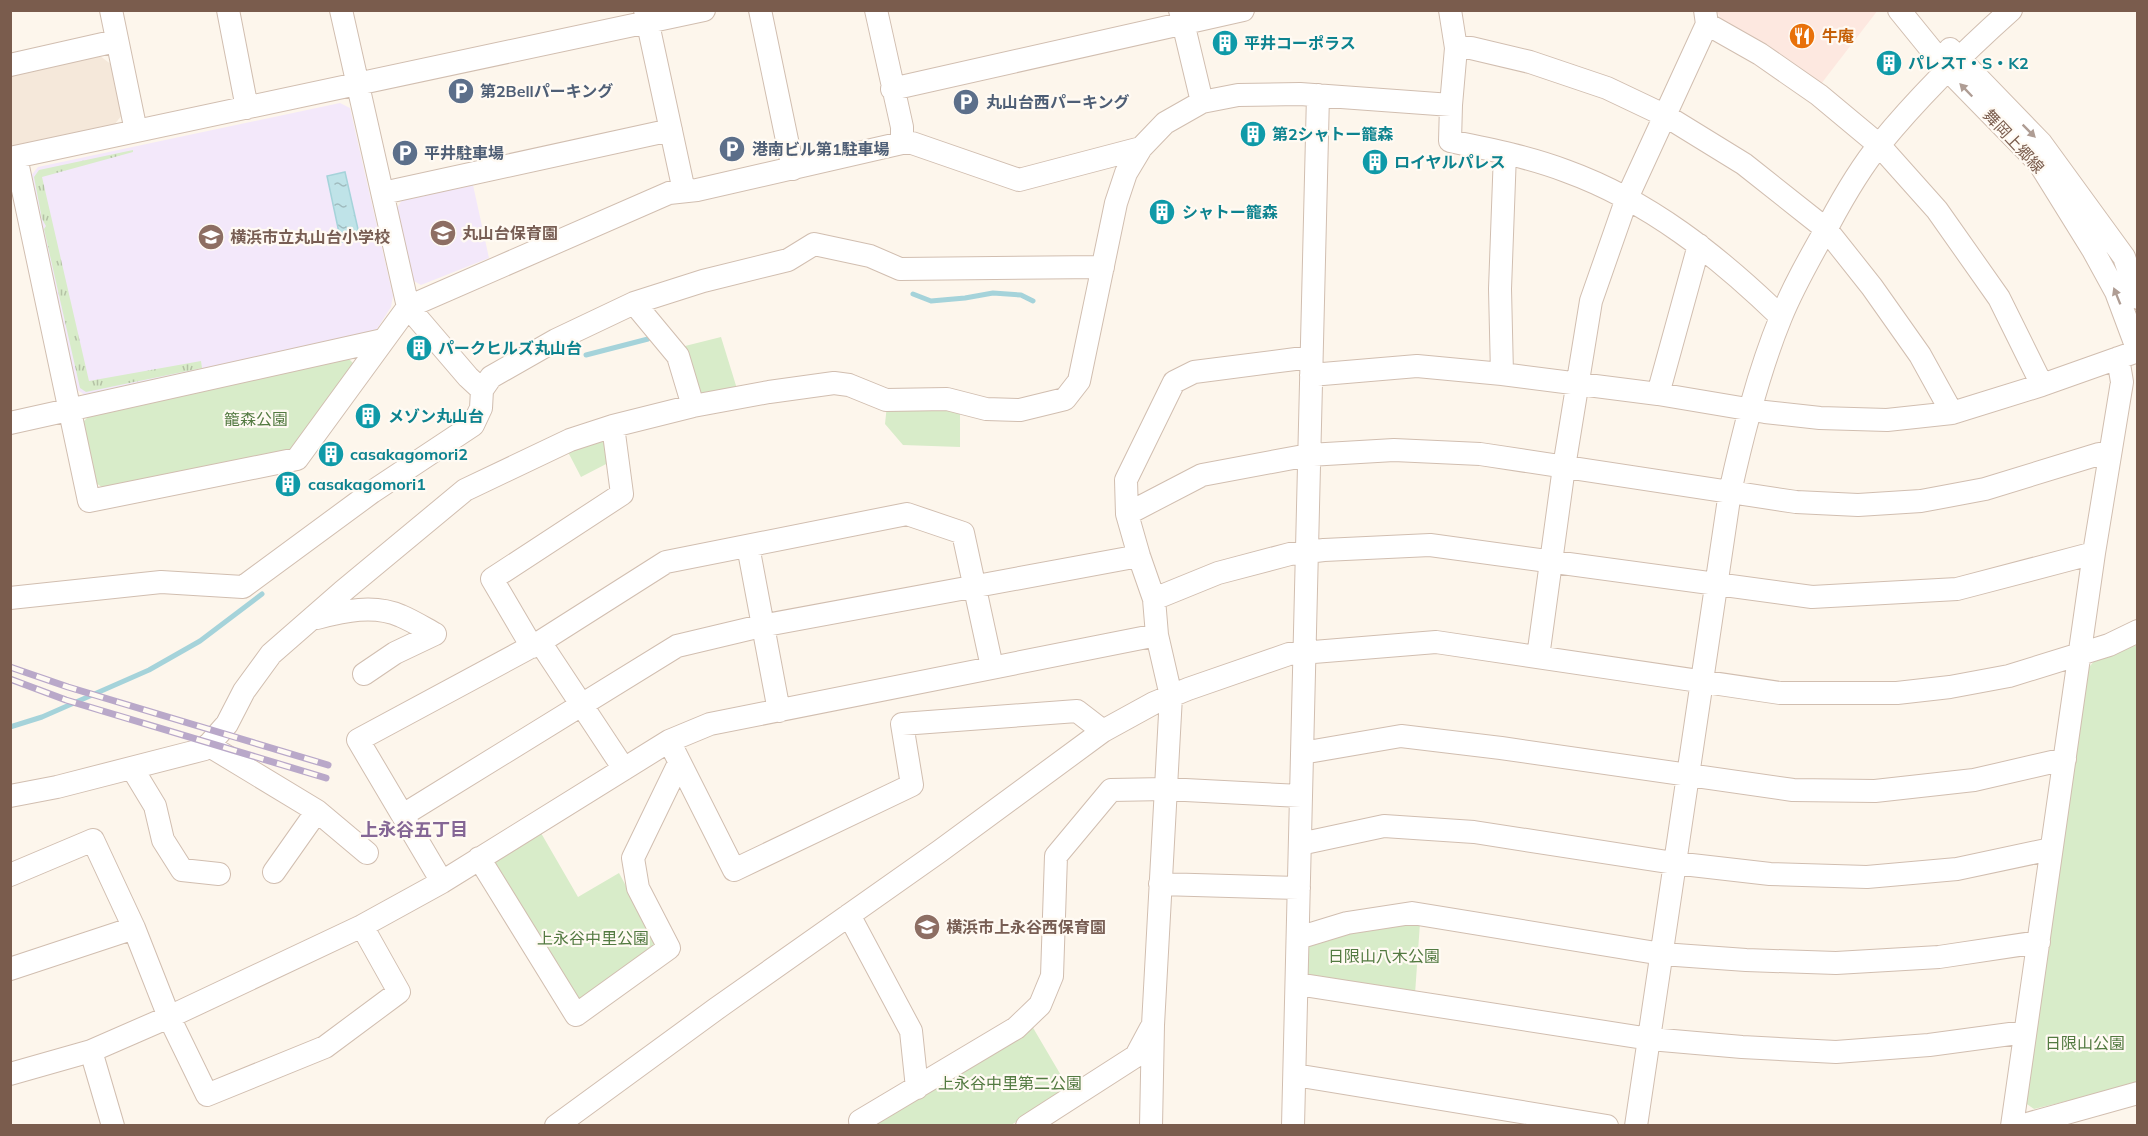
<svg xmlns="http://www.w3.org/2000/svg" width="2148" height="1136" font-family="Mulish,'Noto Sans JP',sans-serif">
<defs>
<pattern id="grass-tufts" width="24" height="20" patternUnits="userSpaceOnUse" patternTransform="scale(1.5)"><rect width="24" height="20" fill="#d8ecc9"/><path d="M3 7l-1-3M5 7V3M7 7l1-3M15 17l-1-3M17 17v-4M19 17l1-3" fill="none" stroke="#b4c2a5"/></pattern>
<pattern id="water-ripples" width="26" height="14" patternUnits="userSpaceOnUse" patternTransform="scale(1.5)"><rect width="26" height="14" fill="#bfe3e8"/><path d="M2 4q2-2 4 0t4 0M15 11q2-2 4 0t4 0" fill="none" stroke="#a0bbbe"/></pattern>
</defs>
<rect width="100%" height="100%" fill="#fdf6ec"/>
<!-- residential -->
<path fill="#f5e8da" d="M100 56 112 65 122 115 114 125 11 147 10 76Z"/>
<!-- commercial -->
<path fill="#fde8e0" d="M1878 10 1821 84 1723 24 1717 11Z"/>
<!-- education -->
<path fill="#f3e8fa" d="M340 103 350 108 393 296 391 307 377 329 362 335 85 395 76 389 30 177 38 167Z
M473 185 489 258 421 285 412 280 397 208 402 200Z"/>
<!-- grass -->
<path fill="url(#grass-tufts)" d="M133 150V152L42 177 89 381 201 361 202 368 86 392 80 388 44 229 46 226 42 219 34 177 39 170Z"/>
<!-- green -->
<path fill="#d8ecc9" d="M721 337 738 392 697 399 681 347Z
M346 356 356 366 296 452 110 492 94 482 82 423 89 416Z
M887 405 960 408V447L903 445 885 424Z
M609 434 610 462 581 477 568 452Z
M2137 645V1084L2034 1109 2024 1102 2085 672 2095 660Z
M541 833 578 897 619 873 658 945 578 1002 493 861Z
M1420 923 1415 994 1302 977 1307 942 1350 929Z
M1032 1026 1069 1089 1011 1125 872 1126Z"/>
<!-- water -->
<path fill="url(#water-ripples)" stroke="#a5d3da" stroke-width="1.5" d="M345 172 360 238 341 242 327 176Z"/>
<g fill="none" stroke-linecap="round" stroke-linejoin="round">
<!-- stream -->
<path stroke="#a5d3da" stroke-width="5" d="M913 294 931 301 965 298 993 293 1021 295 1033 301
M586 355 648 339
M10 727 42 717 149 670 200 641 262 594"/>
<defs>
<path id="minor" d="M111 10 136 131
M228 10 247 108
M341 10 408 307 468 377 482 390
M645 10 684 191
M760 10 793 169
M876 10 902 127V143
M1180 10 1202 102
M1450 10 1456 48 1451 105 1450 141C1489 149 1529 157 1566 171 1649 201 1718 256 1781 317
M1899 10 1947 69 2039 163 2093 250 2116 292 2138 351
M1707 24 1760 54 1819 95 1879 145 1937 210 1999 298 2042 385
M1456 48H1471L1530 62 1607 88 1666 116 1744 164 1826 229 1872 287 1920 355 1952 413
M1950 49 2041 143 2124 257 2138 298
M10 65 116 41
M892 89 1243 10
M16 157 89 501 297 459 408 307 669 193 697 190 902 143H912L1019 180 1141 148
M10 158 704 10
M383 193 671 130
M634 303 678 356 693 406
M1502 374 1500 289 1505 153
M1311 375 1417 366 1502 374 1658 394 1765 412 1820 418 1887 420 1952 413 2042 385 2138 351
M1658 394 1699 245
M10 423 383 340
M1127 514 1202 475 1309 455 1394 450 1480 454 1796 502 1858 505 1921 501 1985 489 2099 454 2110 455
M748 546 779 711
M10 598 161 582 243 587 372 492 473 425 481 408 482 390 491 377 556 340 634 303 703 281 788 260 814 244 870 256 900 269 1103 267
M1154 599 1218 573 1290 554 1324 550 1430 545 1812 597 1957 589 2094 553
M317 618C344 611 374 604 401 616 413 621 424 628 435 634
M540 642 624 769
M532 647 492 579 622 494 613 426
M1538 657 1564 467 1591 301 1627 198 1707 24 1705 10
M364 674 395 653 435 634
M669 741 734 870 912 785 902 724 1077 711 1103 731
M208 745 317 811 367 853
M1302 753 1401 736 1501 748 1793 790 1875 791 1974 780 2065 759
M132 768 155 806 163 840 182 870 219 874
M10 796 57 787 205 749 227 724 244 691 271 654 342 592 465 490 570 440 613 426 693 406 769 392 834 383 849 385 886 400 947 399 986 409 1020 410 1065 399 1079 381 1116 203 1126 173 1141 148 1165 123 1202 102 1238 95 1300 94 1451 105
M403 815 677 646 761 626 1139 556
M1300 844 1384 826 1474 832 1674 863 1770 874 1867 877 1957 869 2051 849
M479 858 576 1015 669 948 638 888 633 858 679 763
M274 872 317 811
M10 875 93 840 134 928 169 1017 207 1095 325 1047 399 992 362 926
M442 882 358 740 540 642 666 562 907 514 963 533 992 667
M1160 884 1299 888
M849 915 911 1031 917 1088
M1298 938 1347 923 1412 913 1662 954 1746 960 1836 963 1939 957 2039 942
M10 969 134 928
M1297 984 1650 1039 1742 1047 1836 1052 1929 1045 2025 1032
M91 1051 113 1126
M10 1074 91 1051 169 1017 362 926 442 882 669 741 710 724 1157 635
M1295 1075 1607 1126
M556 1126 716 1009 940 851 1103 731 1154 703 1188 689 1289 654 1436 642 1780 693H1897L1950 687 2009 676 2109 645 2138 631
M863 1126 860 1121 1016 1028 1040 1005 1052 976 1056 856 1111 790 1166 789 1301 796
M1027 1126 1136 1056 1151 1028
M1151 1126 1153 1025 1171 696 1157 635 1154 599 1139 556 1127 514 1126 480 1174 382 1194 372 1311 357
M1293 1126 1318 95
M1636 1126 1730 492C1743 433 1758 373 1781 317 1794 285 1812 254 1829 224 1844 196 1860 168 1880 144 1920 95 1964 52 2011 10
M2012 1126 2094 553 2122 382 2118 358
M2020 1126 2138 1093"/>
</defs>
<!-- minor casing -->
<use href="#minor" stroke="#d1beb0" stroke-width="24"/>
<!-- minor -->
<use href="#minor" stroke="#fff" stroke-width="22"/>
<defs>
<path id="rail" d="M10 667 68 687 328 765
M10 679 66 700 326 778"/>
</defs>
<!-- rail casing -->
<use href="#rail" stroke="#b9a8c9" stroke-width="7"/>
<!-- rail -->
<use href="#rail" stroke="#fffaf3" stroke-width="4.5" stroke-dasharray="14" stroke-linecap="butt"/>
</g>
<!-- one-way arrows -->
<defs><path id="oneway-solid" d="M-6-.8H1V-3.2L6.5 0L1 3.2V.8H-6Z" transform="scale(1.5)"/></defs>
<g fill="#af9d94">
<use href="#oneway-solid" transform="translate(1966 90) rotate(-134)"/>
<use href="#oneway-solid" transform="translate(2029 131) rotate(45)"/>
<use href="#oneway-solid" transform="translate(2117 296) rotate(-112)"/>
</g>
<!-- icons -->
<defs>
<symbol id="restaurant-disc" viewBox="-11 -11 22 22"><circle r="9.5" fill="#e8710a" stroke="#fffaf3"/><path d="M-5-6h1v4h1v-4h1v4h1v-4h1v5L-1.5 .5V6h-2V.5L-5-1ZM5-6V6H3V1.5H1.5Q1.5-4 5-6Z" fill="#fff"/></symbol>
<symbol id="building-disc" viewBox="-11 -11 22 22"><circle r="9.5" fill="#0f9aa8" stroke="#fffaf3"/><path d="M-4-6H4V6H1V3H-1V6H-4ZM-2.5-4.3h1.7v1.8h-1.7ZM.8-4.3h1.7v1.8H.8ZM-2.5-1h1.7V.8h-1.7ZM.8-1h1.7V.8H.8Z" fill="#fff"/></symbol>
<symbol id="parking-disc" viewBox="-11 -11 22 22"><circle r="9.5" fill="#5c6f8a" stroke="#fffaf3"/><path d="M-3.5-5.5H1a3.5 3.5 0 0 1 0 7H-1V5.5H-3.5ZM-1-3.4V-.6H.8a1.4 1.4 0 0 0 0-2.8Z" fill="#fff"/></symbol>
<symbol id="school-disc" viewBox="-11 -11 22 22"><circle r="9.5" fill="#8d6e63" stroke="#fffaf3"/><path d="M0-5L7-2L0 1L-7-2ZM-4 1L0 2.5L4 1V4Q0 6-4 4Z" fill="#fff"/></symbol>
</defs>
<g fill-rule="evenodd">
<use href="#restaurant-disc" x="1787" y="21" width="30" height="30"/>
<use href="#building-disc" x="1210" y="28" width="30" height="30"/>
<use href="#building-disc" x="1874" y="48" width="30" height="30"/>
<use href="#parking-disc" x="446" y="76" width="30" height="30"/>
<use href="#parking-disc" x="951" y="87" width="30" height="30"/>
<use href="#building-disc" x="1238" y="119" width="30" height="30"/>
<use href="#parking-disc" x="717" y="134" width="30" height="30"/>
<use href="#parking-disc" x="390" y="138" width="30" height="30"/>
<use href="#building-disc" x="1360" y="147" width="30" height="30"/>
<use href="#building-disc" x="1147" y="197" width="30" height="30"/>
<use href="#school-disc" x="428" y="218" width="30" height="30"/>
<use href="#school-disc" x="196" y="222" width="30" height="30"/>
<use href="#building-disc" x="404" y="333" width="30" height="30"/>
<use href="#building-disc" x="353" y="401" width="30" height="30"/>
<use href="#building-disc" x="316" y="439" width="30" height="30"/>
<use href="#building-disc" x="273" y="469" width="30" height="30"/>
<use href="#school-disc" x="912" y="912" width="30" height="30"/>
</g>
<g text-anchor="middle" stroke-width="4.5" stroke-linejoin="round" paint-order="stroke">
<!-- food labels -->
<g font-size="16" font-weight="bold" fill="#c56008" stroke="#fffaf3" text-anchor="start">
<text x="1822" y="42">牛庵</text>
</g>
<!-- culture labels -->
<g font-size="16" font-weight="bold" fill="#0d838f" stroke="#fffaf3" text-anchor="start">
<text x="1244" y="49">平井コーポラス</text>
<text x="1908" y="69">パレスT・S・K2</text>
<text x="1272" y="140">第2シャトー籠森</text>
<text x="1394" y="168">ロイヤルパレス</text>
<text x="1182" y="218">シャトー籠森</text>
<text x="438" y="354">パークヒルズ丸山台</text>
<text x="388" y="422">メゾン丸山台</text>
<text x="350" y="460">casakagomori2</text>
<text x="308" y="490">casakagomori1</text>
</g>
<!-- service labels -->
<g font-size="16" font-weight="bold" fill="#4e5e75" stroke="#fffaf3" text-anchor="start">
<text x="480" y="97">第2Bellパーキング</text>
<text x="986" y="108">丸山台西パーキング</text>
<text x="752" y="155">港南ビル第1駐車場</text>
<text x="424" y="159">平井駐車場</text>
</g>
<!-- street labels -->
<g font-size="16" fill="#7a5c4d" stroke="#fffaf3">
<text transform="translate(2014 141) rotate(47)" y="6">舞岡上郷線</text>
</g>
<!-- education labels -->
<g font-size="16" font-weight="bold" fill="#785e54" stroke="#fffaf3" text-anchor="start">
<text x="462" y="239">丸山台保育園</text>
<text x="230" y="243">横浜市立丸山台小学校</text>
<text x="946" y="933">横浜市上永谷西保育園</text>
</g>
<!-- park labels -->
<g font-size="16" fill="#537a41" stroke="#fffaf3">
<text x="256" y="425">籠森公園</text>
<text x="593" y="944">上永谷中里公園</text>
<text x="1384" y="962">日限山八木公園</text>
<text x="2085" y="1049">日限山公園</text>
<text x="1010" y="1089">上永谷中里第二公園</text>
</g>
<!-- neighbourhood labels -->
<g font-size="18" font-weight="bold" fill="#846695" stroke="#fffaf3">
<text x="414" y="836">上永谷五丁目</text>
</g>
</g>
<!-- border -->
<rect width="2148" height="1136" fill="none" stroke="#7a5c4d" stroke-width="24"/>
</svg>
